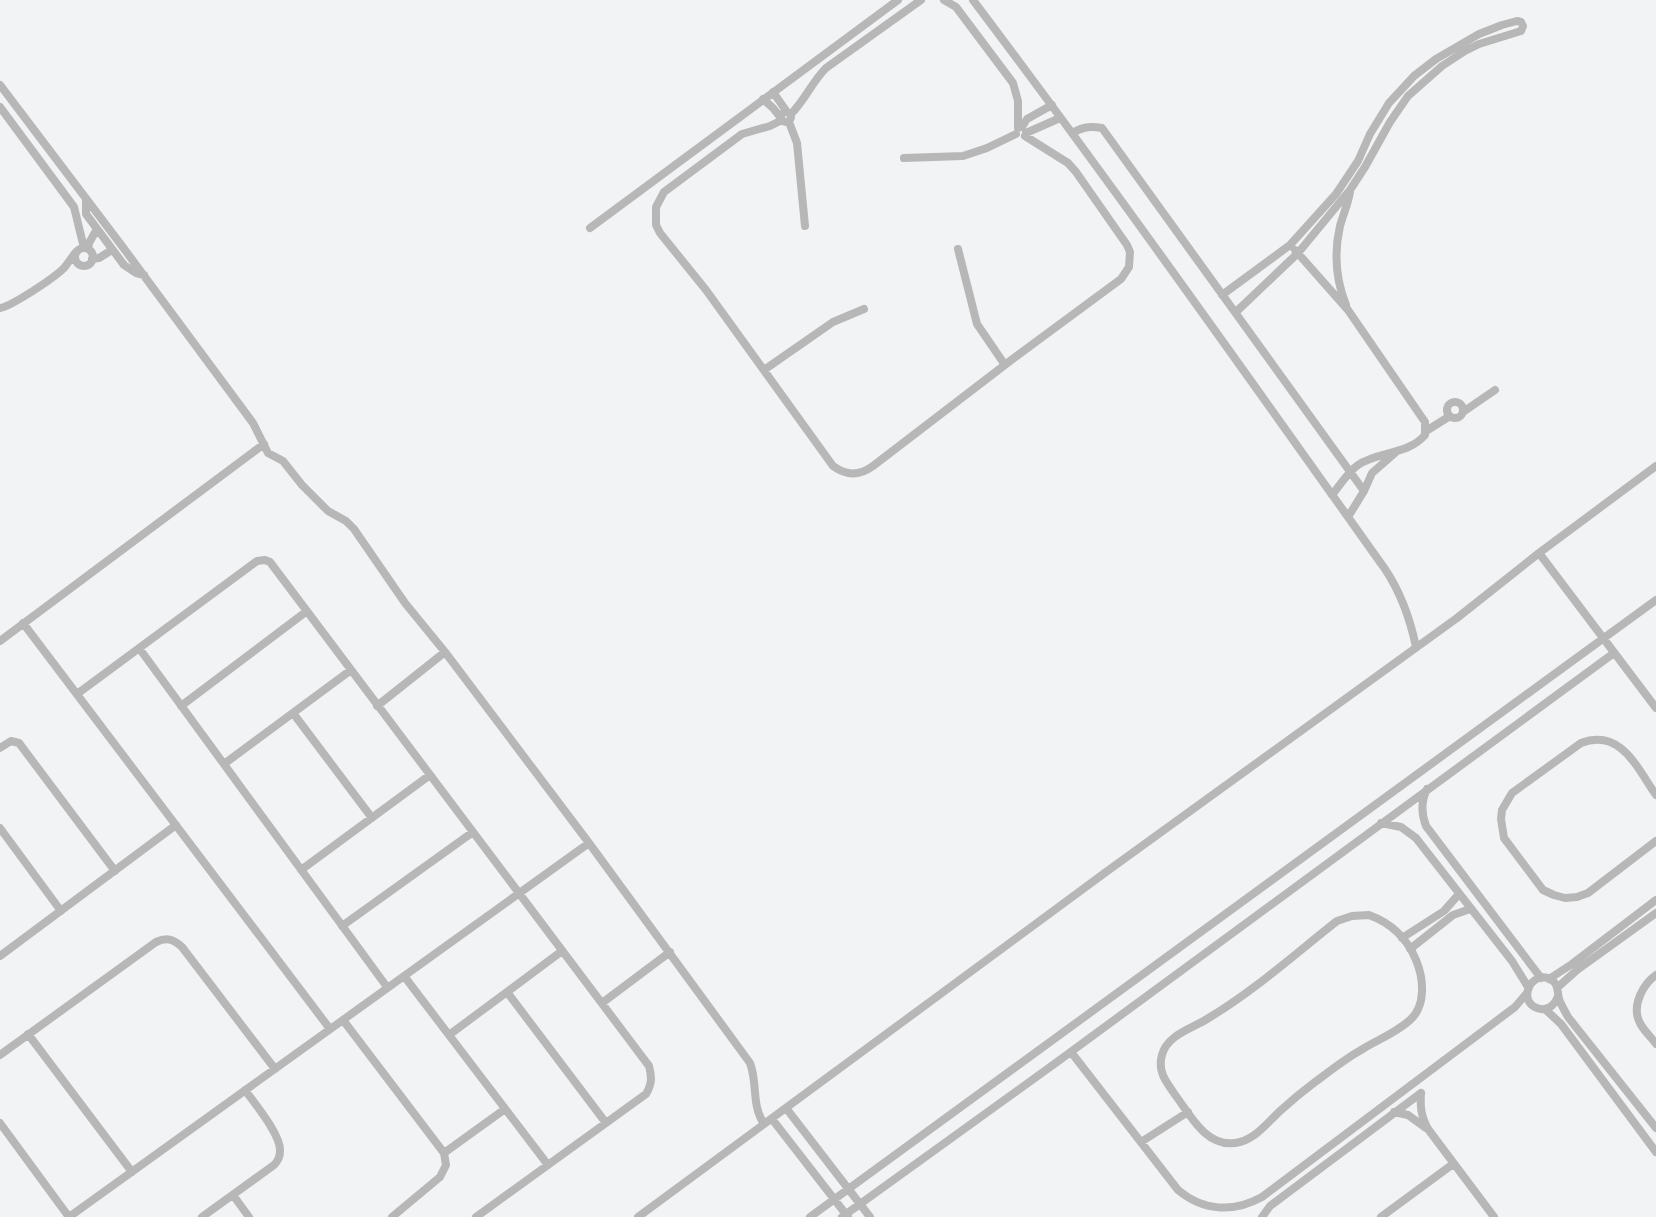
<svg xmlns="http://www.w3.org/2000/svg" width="1656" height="1217" font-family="'Noto Sans',sans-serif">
<rect width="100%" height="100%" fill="#f2f3f5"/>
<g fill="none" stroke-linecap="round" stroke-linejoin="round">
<!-- minor -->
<path stroke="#b8b7b7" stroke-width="8" d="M944 0 956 7 1013 83 1018 101V128
M973 0C1114 187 1249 378 1385 569 1401 593 1410 618 1416 647
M0 85 122 246 253 423 268 453 283 461 302 485 328 511 346 521 354 529 405 603 445 652 589 843 750 1063C758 1084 751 1104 764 1124
M773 92 787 112
M763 99 773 108 781 118
M0 107 74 207 84 248
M781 117a5 5 0 1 1 10 0a5 5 0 1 1-10 0Z
M791 114C805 100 812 82 826 68L921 0
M782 120 770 126 742 134 664 192 656 207V225L660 233 706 290 833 466C847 476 859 476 873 466L1010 361 1121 279 1129 267 1130 252 1127 245 1076 172 1068 163 1025 136
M789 122 797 143 805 226
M1022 127 1027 119 1052 105
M1026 133 1060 118
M1072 133C1083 127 1089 126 1102 128L1364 491
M904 158 963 156 987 148 1016 134
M86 199V214L124 265 136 273 144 275
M590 228 898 0
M75 257a9 9 0 1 1 18 0a9 9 0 1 1-18 0Z
M88 249 89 243 97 229
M958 249 977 324 1005 365
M1295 250 1348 310 1425 422V435C1408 455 1379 451 1358 465 1348 472 1340 485 1332 495
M92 259 99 258 112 250
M1222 295 1290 245 1336 194 1358 161 1370 134 1389 103 1414 76 1436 59 1479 34 1502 25 1517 21 1521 22 1523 26 1521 31 1479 44 1465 51 1442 66 1408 96 1390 122 1365 167 1350 190 1298 253 1236 312
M1346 305C1336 280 1334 252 1340 226 1343 215 1348 204 1350 192
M0 308C12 306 54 278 64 268 68 263 72 257 76 252
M764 370 833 322 864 309
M1447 410a8 8 0 1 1 16 0a8 8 0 1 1-16 0Z
M1463 412 1495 390
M1426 431 1450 416
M1348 517 1364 491 1372 473 1396 452
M1539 553 1656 708
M23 623 330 1029
M0 641 264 444
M139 648 387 987
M77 694 257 561 265 560 270 562 649 1066C652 1077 652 1084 646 1094L476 1217
M181 706 307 611
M377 706 445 652
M293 713 372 818
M0 748 11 741 19 743 115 871
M224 764 351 670
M1427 789C1421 801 1421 813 1426 826L1541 978
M1656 795C1637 768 1621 728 1581 743L1512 793 1502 810 1501 819 1504 838 1543 890 1554 895 1565 898 1577 897 1588 893 1656 841
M1381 823 1401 827 1416 838 1512 961 1528 987
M0 828 61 911
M301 870 430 775
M1369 915C1391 923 1407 938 1416 960 1424 979 1426 1006 1410 1020 1396 1033 1377 1040 1361 1050 1345 1059 1330 1071 1315 1082 1303 1091 1291 1101 1280 1111 1267 1123 1254 1141 1235 1143 1206 1147 1190 1115 1176 1096 1167 1083 1157 1072 1162 1055 1167 1035 1191 1029 1207 1019 1254 991 1295 954 1337 921L1352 916Z
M342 926 473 832
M1402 938 1444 911 1459 894
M1410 949 1453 915 1470 909
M0 956 176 825
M1656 975C1643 984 1632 1005 1639 1021 1642 1029 1651 1037 1656 1044
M404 976 548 1165
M1549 979 1572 964 1656 900
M1558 987 1577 970 1656 913
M507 992 606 1123
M1558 996C1555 1005 1547 1012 1537 1008 1517 1001 1531 970 1550 979 1559 984 1557 991 1559 999 1561 1005 1565 1011 1568 1017L1656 1128
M602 1003 670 952
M1545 1009 1561 1024 1656 1152
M343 1020 444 1153 446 1165 440 1177 392 1217
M28 1034 132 1172
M449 1035 562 951
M1071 1052 1178 1190C1203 1211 1233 1213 1262 1197L1515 1007 1527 993
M0 1055 156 942C167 937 173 939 182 947L275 1069
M1421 1093C1420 1107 1421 1116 1428 1129L1494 1217
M786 1108 870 1217
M1394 1112 1408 1115 1426 1128
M772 1119 848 1217
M0 1123 69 1217
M1141 1142 1188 1112
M444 1153 505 1109
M233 1195 249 1217
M69 1217 589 843
M202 1217 274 1165C278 1161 280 1157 280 1151 281 1135 255 1104 245 1090
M638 1217 1106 872 1457 618 1539 553 1656 466
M810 1217 1656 600
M842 1217 1057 1062 1614 653
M1262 1217 1270 1206 1421 1093
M1381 1217 1453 1164"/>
</g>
</svg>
